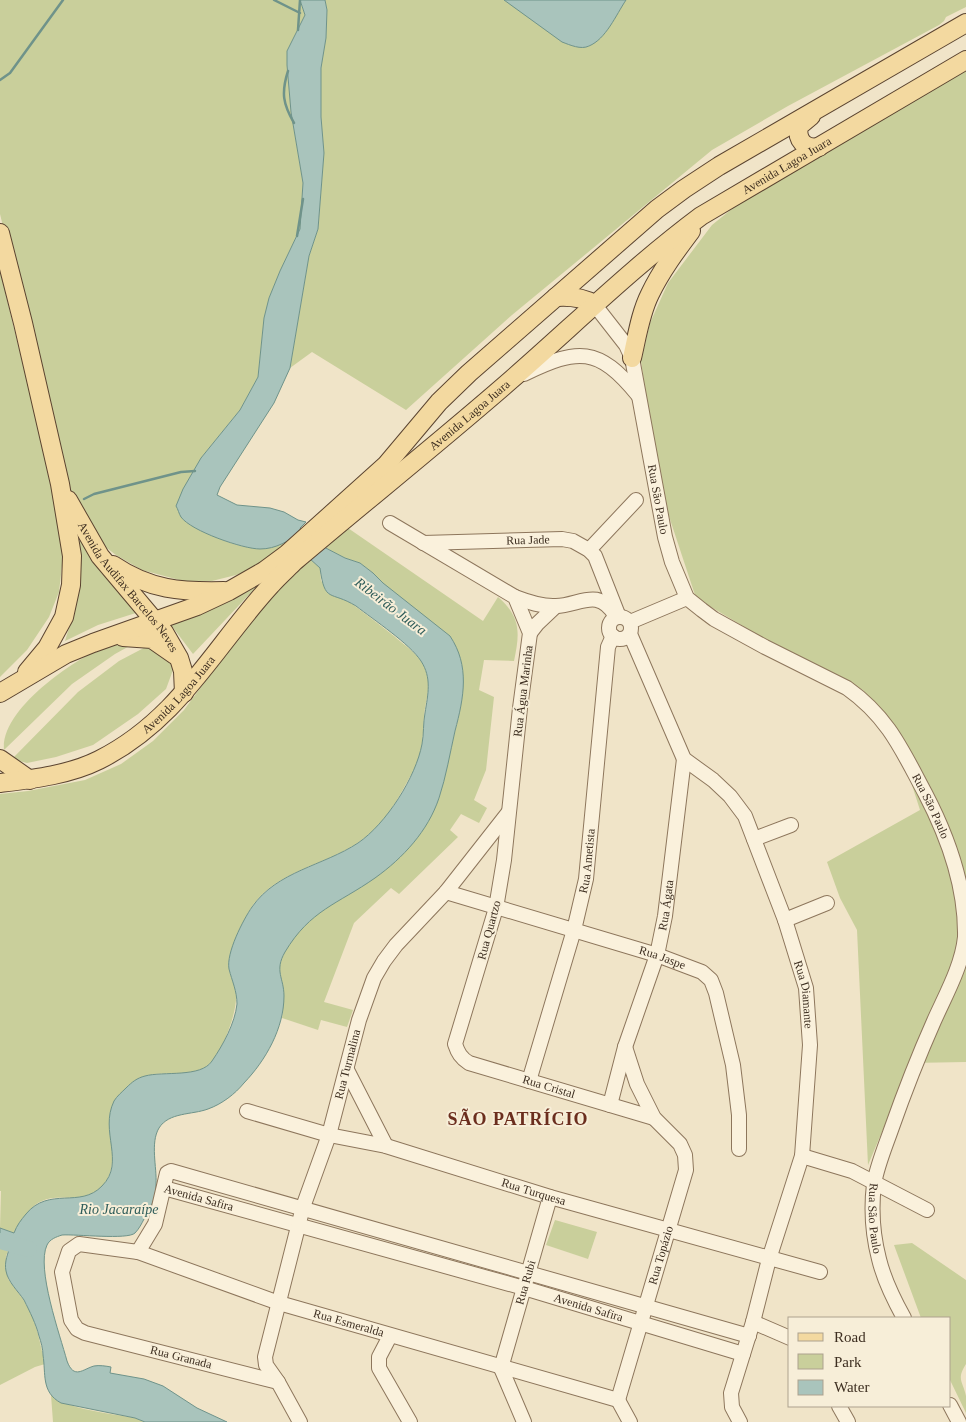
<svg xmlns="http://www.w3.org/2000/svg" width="966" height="1422" font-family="'Times New Roman',serif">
<rect width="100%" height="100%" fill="#f0e4c8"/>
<!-- green -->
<path fill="#c9cf9b" d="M0 0H300L305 15 287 51V65L291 112 303 183 300 229 280 271 269 298 264 318 258 377 240 410 201 458 193 474 196 528C228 543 252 556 288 542L258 567 236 575 212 581H183L142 570 116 555 96 540 75 505 48 411 0 214Z
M325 0H504L572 46 588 47 601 37 626 0H966V7L946 17 944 21 939 25 788 106 712 150 512 315 406 410 312 352 290 368 309 256 318 229 324 153 321 117V68L326 38 327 10Z
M966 71V1062L911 1063 868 1165 857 930 840 898 827 862 920 810 894 729 863 690 763 638 701 601 695 595 658 483 641 361 650 323 668 283 712 225 733 208 865 127Z
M0 271 35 414 64 548 59 592 49 617 27 650 0 677Z
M345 526 483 621 498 597C521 617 520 633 514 661L484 660 479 690 494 697 486 770 474 800 487 808 479 823 461 814 450 830 458 837 399 894 391 888 354 923 324 1002 353 1010 347 1027 321 1020 318 1030 282 1018C285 1001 280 988 279 971 277 948 309 920 326 907L439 799 459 715 463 693 383 583 373 573 360 563 345 558 320 545Z
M76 539 80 541 139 612 98 625 65 641 72 618Z
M309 558 320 568 321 581C346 599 370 617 394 636 403 644 414 651 421 661 434 682 426 695 424 716 423 731 423 746 418 761 415 769 410 776 406 784 393 808 380 829 356 844 322 866 274 872 251 908 241 924 233 946 229 964 228 973 235 984 236 993 238 1012 220 1062 202 1069 188 1075 168 1073 153 1074L112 1152C114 1177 103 1195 76 1198 65 1198 52 1196 42 1201 29 1206 22 1222 14 1233L0 1228 1 1191H0V794L28 791 85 780 121 764 153 741 184 710 272 591Z
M261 582 193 654 171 625Z
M144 638 115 654 72 684 4 750C0 708 79 656 109 645 120 641 133 640 144 638Z
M157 641 171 654 173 670 166 689 138 714 93 745 56 757 27 763 12 759 78 692 119 661Z
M555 1220 597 1232 588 1259 546 1245Z
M0 1239 11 1244 6 1256 8 1279 23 1299 32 1315 38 1334 45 1364 35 1367 0 1385Z
M912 1243 966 1280V1364C956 1380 963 1381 966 1396 966 1401 966 1407 966 1413L950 1380V1318H921L894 1245Z
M51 1395C65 1409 114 1414 135 1418L145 1422H53Z"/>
<!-- water -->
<path fill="#a9c4bc" stroke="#6f938a" d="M300 0H325L327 10 326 38 321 68V117L324 153 318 229 309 256 290 368 274 403 220 487 217 495 237 505 270 508 284 512 298 520 306 522 300 528 302 531C289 541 276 549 260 549 243 549 191 531 181 517 179 514 178 509 176 506L183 489 201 458 240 410 258 377 264 318 269 298 280 271 300 229 303 183 291 112 287 65V51L305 15Z
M504 0H626C616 15 606 39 589 46 581 50 570 45 562 42Z
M320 545 345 558 360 563 373 573 383 583 450 636C470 666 464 697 455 731 450 753 446 777 439 798 428 831 403 858 375 878 338 904 310 910 285 952 274 971 284 978 284 996 284 1028 266 1060 244 1083 235 1094 222 1104 208 1109 192 1115 169 1112 159 1128 150 1143 157 1167 156 1184 156 1198 151 1208 144 1219 142 1223 139 1229 135 1233 128 1240 76 1234 62 1235 56 1237 50 1239 47 1245 36 1268 60 1335 67 1361 74 1380 83 1369 94 1366 99 1365 106 1366 111 1367L110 1373 144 1379 163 1386 197 1408 227 1422H145L135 1418 61 1403C41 1392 46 1374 43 1355 43 1349 41 1342 39 1336 36 1324 30 1312 24 1300 18 1291 8 1282 6 1271 4 1262 8 1253 11 1244L0 1239V1228L14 1233C17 1225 21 1220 26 1214 49 1186 80 1209 102 1186 126 1162 99 1132 114 1101 117 1096 122 1092 126 1088 132 1082 137 1078 145 1076 163 1071 201 1078 212 1061 223 1045 235 1023 237 1004 237 991 232 981 229 969 226 953 243 920 252 907 277 871 323 866 358 843 386 824 416 777 422 744 424 734 423 723 425 713 428 694 432 678 421 661 410 644 374 620 356 606 330 590 325 604 320 568L309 558Z"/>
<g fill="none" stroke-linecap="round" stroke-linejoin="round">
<!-- stream -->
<path stroke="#6f938a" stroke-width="2.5" d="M274 0 300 13
M298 30 300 0
M288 71C281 93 283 104 294 123
M0 80 10 73 63 0
M297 236 303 199
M84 499 94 494 181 472 195 471"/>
<!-- river -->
<path stroke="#a9c4bc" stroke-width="16" d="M0 1241 29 1249"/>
<defs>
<g id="minor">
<path id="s1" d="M594 304 626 345 632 358 665 537 672 562 687 598 702 610 714 619 765 647 847 688C888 717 902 750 925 793 948 837 966 886 965 937 962 966 946 994 934 1021 918 1057 904 1093 891 1130 885 1147 877 1166 874 1184 871 1209 873 1236 879 1259 884 1280 894 1300 904 1318"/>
<path d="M524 374C578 348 598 346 638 395"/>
<path id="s2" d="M390 523 515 597 530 633 520 708 504 860 496 908 455 1044C458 1053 461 1058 469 1063L654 1118"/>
<path id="s3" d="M423 543 562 539 573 541 589 550 595 556 619 617"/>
<path d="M589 550 636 500"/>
<path d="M515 597C528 602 542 607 556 606 580 605 598 587 615 615"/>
<circle cx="620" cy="628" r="11"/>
<path d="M630 622 687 598"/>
<path d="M530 633 537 624 556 606"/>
<path id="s4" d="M630 634 684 759 713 780 730 796 745 816 785 920 806 988 810 1045 802 1156 769 1259 753 1322 731 1393 732 1407 740 1422"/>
<path d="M754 839 791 825"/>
<path id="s5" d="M446 892 657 955 702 972 711 980 716 993 733 1065 739 1115V1149"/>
<path d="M785 920 827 903"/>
<path d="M347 1070 386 1146"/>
<path id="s6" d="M529 1081 574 930 586 879 608 647 613 636"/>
<path id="s7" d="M610 1105 625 1047 657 955 665 916 684 759"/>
<path id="s8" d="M247 1111 329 1135 386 1146 550 1197 820 1272"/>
<path d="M802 1156 852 1171 927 1210"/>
<path id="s9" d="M164 1188 524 1288 743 1354"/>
<path d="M138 1252 155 1224 167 1173 171 1171 749 1336"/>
<path d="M753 1322 790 1338"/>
<path d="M390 1336 379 1357V1368L410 1422"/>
<path id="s10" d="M501 1368 550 1197"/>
<path d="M501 1368 524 1422"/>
<path id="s11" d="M278 1382 85 1333 77 1329 71 1320 62 1272 69 1251 79 1244 138 1252 279 1303 618 1400"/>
<path id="s12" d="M618 1400 686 1170 685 1155 680 1144 654 1118 637 1084 625 1047"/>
<path d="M618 1400 630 1422"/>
<path d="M950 1405 959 1422"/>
<path d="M839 1406 848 1422"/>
<path id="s13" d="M300 1422 278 1382 266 1365 265 1357 303 1207 329 1135 359 1020 374 978 384 961 396 945 446 892 508 813"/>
</g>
<g id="major">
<path d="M811 116 799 126C796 140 805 150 819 147"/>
<path d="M0 233 23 323 60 484 72 556 71 585 64 617 47 648 27 672"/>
<path d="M556 297C570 296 582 297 594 304"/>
<path d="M632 358C637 337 640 314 650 294 661 271 676 251 691 231"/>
<path id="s14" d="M68 500 100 556 164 632 179 658 183 671 184 693"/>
<path d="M113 565C150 590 181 592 224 591"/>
<path d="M123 637 152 639 175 655"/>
<path d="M0 693 66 654 93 643 197 606 229 591 264 571 287 554 386 465 439 402 469 373 657 209 684 189 719 166 966 23"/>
<path d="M0 759 30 780"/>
<path id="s15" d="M0 783C33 779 69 775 99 760 179 720 214 647 271 585 278 577 287 569 295 561 367 500 441 441 512 379 575 324 634 266 701 216L966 60"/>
</g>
</defs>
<!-- minor casing -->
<use href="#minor" stroke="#8d765c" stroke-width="16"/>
<!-- major casing -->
<use href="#major" stroke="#5b4430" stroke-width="20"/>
<!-- minor -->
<use href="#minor" stroke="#faf1dc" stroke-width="14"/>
<!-- major -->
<use href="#major" stroke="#f3d9a0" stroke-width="18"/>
</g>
<g text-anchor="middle" stroke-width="4" stroke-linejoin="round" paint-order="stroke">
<!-- street labels -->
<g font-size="12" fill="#3d2e20" stroke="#f7eed8">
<text dy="4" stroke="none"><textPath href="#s15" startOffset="1016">Avenida Lagoa Juara</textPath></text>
<text dy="4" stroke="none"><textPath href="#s15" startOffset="611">Avenida Lagoa Juara</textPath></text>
<text dy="4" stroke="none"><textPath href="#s1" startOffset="210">Rua São Paulo</textPath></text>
<text dy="4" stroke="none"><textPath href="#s3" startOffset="105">Rua Jade</textPath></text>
<text dy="4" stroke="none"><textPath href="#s14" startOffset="106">Avenida Audifax Barcelos Neves</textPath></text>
<text transform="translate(523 691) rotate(-83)" y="4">Rua Água Marinha</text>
<text dy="4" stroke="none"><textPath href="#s15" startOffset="206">Avenida Lagoa Juara</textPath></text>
<text dy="4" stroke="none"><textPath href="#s1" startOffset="644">Rua São Paulo</textPath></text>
<text dy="4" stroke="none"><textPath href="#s6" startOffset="228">Rua Ametista</textPath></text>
<text dy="4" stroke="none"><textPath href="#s7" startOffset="208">Rua Ágata</textPath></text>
<text transform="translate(489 930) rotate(-75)" y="4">Rua Quartzo</text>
<text dy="4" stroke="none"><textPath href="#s5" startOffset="226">Rua Jaspe</textPath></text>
<text dy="4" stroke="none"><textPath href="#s4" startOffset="409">Rua Diamante</textPath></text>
<text dy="4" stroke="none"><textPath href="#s13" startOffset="379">Rua Turmalina</textPath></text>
<text dy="4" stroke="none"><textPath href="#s2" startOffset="711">Rua Cristal</textPath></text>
<text dy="4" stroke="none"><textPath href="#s8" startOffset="298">Rua Turquesa</textPath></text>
<text dy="4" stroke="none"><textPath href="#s9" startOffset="36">Avenida Safira</textPath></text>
<text dy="4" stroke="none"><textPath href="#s1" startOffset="1079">Rua São Paulo</textPath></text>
<text dy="4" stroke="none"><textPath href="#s12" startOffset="151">Rua Topázio</textPath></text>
<text dy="4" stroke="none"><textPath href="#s10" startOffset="89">Rua Rubi</textPath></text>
<text dy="4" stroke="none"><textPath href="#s9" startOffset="441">Avenida Safira</textPath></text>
<text dy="4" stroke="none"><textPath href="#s11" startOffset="584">Rua Esmeralda</textPath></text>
<text transform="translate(181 1357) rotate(14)" y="4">Rua Granada</text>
</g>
<!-- water labels -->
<g font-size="14" font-style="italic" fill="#2f5d5a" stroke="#f7eed8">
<text transform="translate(391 606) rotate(37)" y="5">Ribeirão Juara</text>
<text x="119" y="1214">Rio Jacaraípe</text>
</g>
<!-- district labels -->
<g font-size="18" font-weight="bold" letter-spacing="1" fill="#6b2e1e" stroke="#f7eed8">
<text x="518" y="1125">SÃO PATRÍCIO</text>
</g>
</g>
<!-- legend -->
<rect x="788" y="1317" width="162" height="90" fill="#f7eed8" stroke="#ada18e"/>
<rect x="798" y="1333" width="25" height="8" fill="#f3d9a0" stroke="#ada18e"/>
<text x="834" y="1342" font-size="15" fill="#3d2e20">Road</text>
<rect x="798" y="1354" width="25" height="15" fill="#c9cf9b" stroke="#ada18e"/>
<text x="834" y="1367" font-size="15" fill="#3d2e20">Park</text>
<rect x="798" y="1380" width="25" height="15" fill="#a9c4bc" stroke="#ada18e"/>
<text x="834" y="1392" font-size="15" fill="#3d2e20">Water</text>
</svg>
